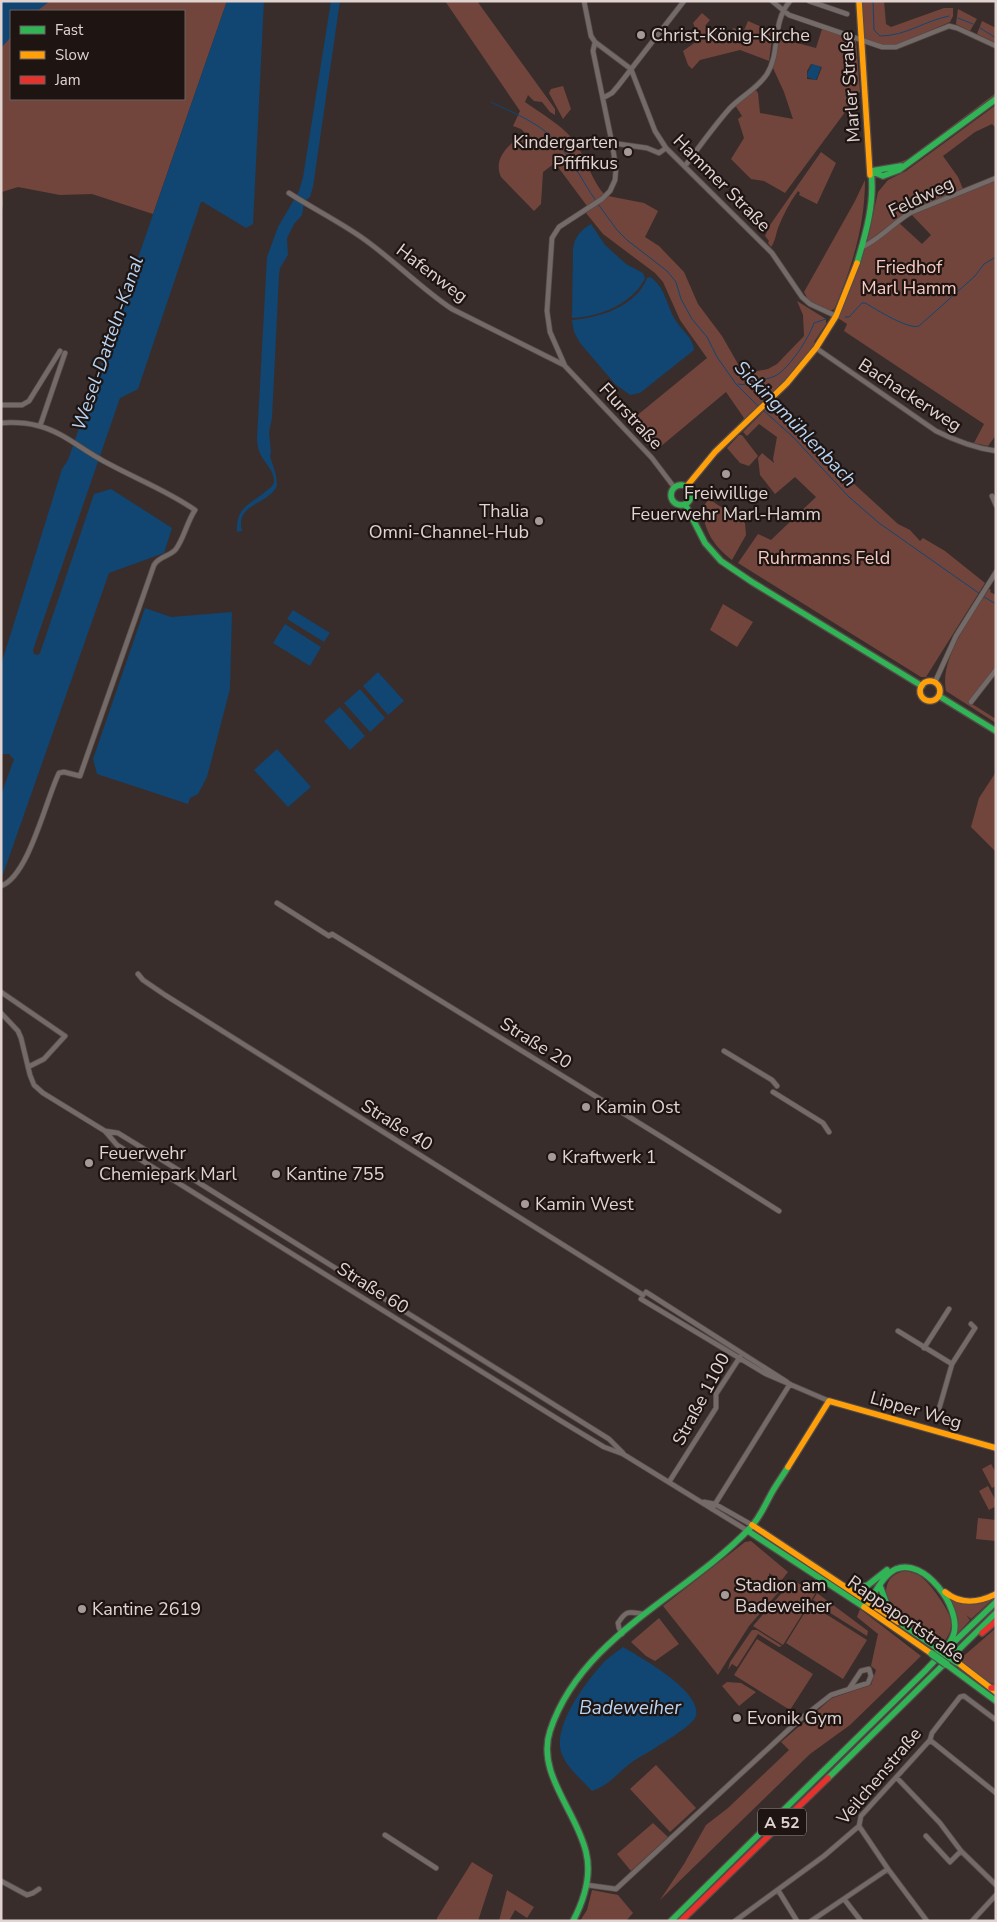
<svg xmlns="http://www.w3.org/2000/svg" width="997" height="1922" font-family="'Nunito Sans',sans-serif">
<rect width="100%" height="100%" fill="#382d2b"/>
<!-- green -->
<path fill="#72453c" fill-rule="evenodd" d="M1 1H227L153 214 92 194 60 195 18 187 2 192 3 203 1 220ZM11 11H184V99H11Z
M445 1H477L550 102 555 109V115L550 112 542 102 534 101 528 95 525 102C539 112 556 122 568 134 585 151 589 177 604 194L603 196 587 206 555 163 543 172 541 204 534 211 501 177C492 157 511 143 525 133L521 129 513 126 520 111Z
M862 1H884L886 24 891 27 944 8H953V16L950 22 894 46H886L864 38Z
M958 9 977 19 970 31 956 24Z
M702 13 710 20 705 26 721 43 729 42 733 28 736 29V32L743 33 748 21 773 32 769 61 740 50 700 60 692 69 688 65 683 51 700 39 693 23Z
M982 21 996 28V43L977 34Z
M822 29 856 40 860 92 785 193 764 181 751 179 731 159 744 138 738 119 742 116 735 105 755 89 758 93 760 113 793 119 784 92 773 68 778 38 816 48ZM811 64 822 67 817 80 807 79V71Z
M563 86 571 109 563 119 549 93 551 89Z
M996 93V96L907 162 900 165 878 168 895 164 908 159Z
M996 105V128L992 124 975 132 943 156 958 177 963 189 899 218 867 242 878 192 888 180 906 171Z
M821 152 836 163 817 204 799 195 800 193 798 191C790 202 783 215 778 228 776 234 775 242 771 247L768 243 769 241 765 236 770 225Z
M996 179V435L988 446 974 443 984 424 844 331 847 324 838 318 853 283 865 248 898 222 922 244 931 235 912 215Z
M865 180C865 224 853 264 836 305L834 309 830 311 809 301 804 292 855 201Z
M608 196 644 203 658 211 645 237 659 246 684 272 698 304 722 336 738 364 747 373 768 369 777 364 804 336 803 315 797 301 826 319V324L814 342 816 344 795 370 747 420 742 421 744 418 726 392 654 452 642 437 643 435 629 422 707 358 680 320 663 282 655 273 603 234 586 213Z
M771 404 782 418 898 524 910 530 920 541 923 538 945 551 985 583 926 677H921L738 563 758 534 771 540 816 497 795 477 775 494 760 475 758 458 762 453 774 463 773 459 777 437 759 424 747 436 743 432Z
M739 435H742L758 456 749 466 740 463 727 448Z
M709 499 745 523 746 535 732 560C713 545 705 532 702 508Z
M989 589 991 590 990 592 996 595V666L969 702 996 719V723L946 691C939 658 972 616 989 589Z
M723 604 753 622 737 647 710 630Z
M996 772V852L971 827 979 798Z
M991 1464 996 1473V1486L992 1488 982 1469Z
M988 1486 996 1501V1506L989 1510 979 1491Z
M978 1518 996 1520V1541L976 1539Z
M751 1541 788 1572 781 1581 769 1573V1576L779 1582 783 1587 749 1626 718 1675 663 1606 745 1542Z
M905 1571C910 1572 915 1573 920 1576 930 1583 950 1610 951 1622 952 1632 946 1640 940 1647 921 1634 879 1612 887 1585 890 1576 896 1573 905 1571Z
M793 1580 815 1594 783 1645 753 1626Z
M817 1593 868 1631 867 1636 816 1604 817 1602 813 1600Z
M947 1596 953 1601 993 1599 971 1619 966 1615 970 1620 956 1635Z
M810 1604 867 1640 843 1679 786 1643Z
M860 1609 921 1656 850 1725 810 1754 660 1900 684 1864 706 1825 728 1808 789 1750 781 1742 832 1698 871 1685 876 1670 871 1666 878 1634 857 1617Z
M659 1618 679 1644 655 1661 646 1656 631 1642Z
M996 1628V1685L986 1681 959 1660Z
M752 1630H757L782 1646 779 1647 758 1634 737 1667 732 1664 728 1670 730 1662Z
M757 1639 813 1674 790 1710 734 1675Z
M727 1682 741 1683 756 1692 739 1706 722 1686Z
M656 1765 696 1808 670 1832 630 1789Z
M653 1823 668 1837 631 1871 617 1854Z
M472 1862 493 1875 478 1921H437V1918Z
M507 1890 534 1907 527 1918 515 1910 509 1921H499Z
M592 1890 618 1895 633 1913 626 1921H580L587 1910Z"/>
<!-- water -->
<path fill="#114572" d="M1 1H50L37 11H11V37L1 48Z
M227 1H264L253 224 246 228 203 202H201L138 389 120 398 33 650 34 654 38 655 40 653 94 494 111 489 172 528 164 553 109 573 1 880V795L14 759 10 756V754H1V665L62 469 68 460Z
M331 1H340L313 187 310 197C302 201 304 208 302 215L294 224 287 238 288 255 280 268 279 276 272 418 269 432 271 452 270 456 276 475 277 486C267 506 235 503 242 531L237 532C236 506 249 506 266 491 270 488 273 486 274 482 275 470 262 461 259 451 258 447 257 443 257 439L267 257 278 227 299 191 303 177Z
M812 64 821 67 816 80 807 77 808 72Z
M591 224 605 245 626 264 643 273 645 278C633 304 599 317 572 318L573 249C575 236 580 231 591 224Z
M650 277C665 286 667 307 676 321 682 331 693 337 694 350L640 393 630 395 615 384 580 343 574 332 572 320C599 318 637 306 647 278Z
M145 608 171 617 232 612 230 689 207 777 198 794 190 798 188 804 97 774 93 759Z
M293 610 330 633 324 642 287 619Z
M285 624 321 647 310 666 273 643Z
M378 672 404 701 388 715 363 686Z
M360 689 385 718 370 732 344 703Z
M340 707 365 736 350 750 324 721Z
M277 749 311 787 288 807 254 770Z
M623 1647C640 1657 707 1694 695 1718 690 1727 661 1744 652 1750 645 1754 638 1758 632 1762 616 1774 611 1784 592 1791 581 1779 566 1767 561 1752 553 1725 587 1680 605 1661 610 1656 617 1652 623 1647Z"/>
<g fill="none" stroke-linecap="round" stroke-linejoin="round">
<!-- stream -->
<path stroke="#114572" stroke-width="1" d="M873 1 874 30 880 36C906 36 924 21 949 16
M958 18 973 24
M980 28 996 38
M491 102C509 111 530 119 546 132 568 150 580 178 596 201
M598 204 617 230 627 240 667 271 676 282 681 299 692 319 707 337 717 357 736 384 758 406
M845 317H849L862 303H865C876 309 908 330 919 326L975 276 984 264 996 257
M738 384C746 386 748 382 756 381 762 379 769 379 775 376 789 369 809 338 814 323L826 319
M763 410 793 437 849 497 879 523 980 594
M984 597 996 604"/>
<defs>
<path id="street" d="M584 1 591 36 595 42 593 51 612 143 647 148 659 153 666 148
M772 1 789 15 882 47H896L949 26 957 28 996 46
M809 1 847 14
M595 42 631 69
M631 69 655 131 666 148 772 253 802 297 810 304 836 316
M603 98 612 93 618 86 684 1
M612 143 616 168 615 180 610 191 602 199 559 227 552 238 547 311 550 332 565 366 652 458 674 487
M685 166C699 147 714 126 730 108 742 96 758 88 767 74 781 52 771 23 790 1
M289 193C312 208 338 221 361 237 393 259 420 288 452 309L564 365
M862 247C876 242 895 222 910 213L996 178
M816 348 936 431C956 441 974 448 996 451
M1 405H22L29 401 60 351
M1 423C14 422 27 423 39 426 62 432 80 448 100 459 131 477 165 489 195 510 187 522 184 538 176 549 171 556 159 556 154 565L80 776 64 772 59 773C46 799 29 876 1 886
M40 426 65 353
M992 496 996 505
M935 682 956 636 996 572
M971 702 996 670
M277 903 329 936 332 934 665 1139 779 1211
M138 974 143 980 165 995 643 1295
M1 992 65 1036 44 1059 28 1067
M1 1013 18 1031 21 1038 30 1075 34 1085 43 1093 105 1131 117 1145 561 1421 604 1447 623 1454 748 1531
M724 1051 772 1080 777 1086
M773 1092 823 1123 829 1132
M105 1131 118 1133 180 1171 609 1439 623 1453
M646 1292 787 1382
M641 1299 766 1374 829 1401
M898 1331 952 1364
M924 1348 949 1309
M939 1409 952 1364 975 1328 971 1324
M669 1482 716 1408V1394L740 1357
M704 1502 715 1504 752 1525
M712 1509 790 1384
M622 1634 619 1628 618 1623C627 1609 629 1612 644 1614
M930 1740 996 1793
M897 1778 940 1823 961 1851 996 1885
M859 1826 888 1869 927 1921
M385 1835 436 1868
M926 1836 950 1862 961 1851
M1 1881 27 1895 33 1893 39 1889
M587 1885 616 1889 798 1721 831 1695 868 1683 871 1676 869 1669 861 1671 849 1689
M778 1890 797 1921
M844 1899 861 1921
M735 1921 824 1856 859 1826 861 1816 930 1740 932 1733 960 1697 964 1696 996 1720
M811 1921 888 1869
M972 1921 996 1895"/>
<path id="fast" d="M871 171 883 176 899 170 996 99
M871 171 901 166
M857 263C866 233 875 202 871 171
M671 495a10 10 0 1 1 20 0a10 10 0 1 1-20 0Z
M685 504 705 543 721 561 752 582 922 686
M939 696 996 731
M748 1531 864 1607
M880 1586 886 1602 903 1625
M851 1590 868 1585 887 1570
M903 1625 938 1649
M951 1645 996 1602
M946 1664 996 1701
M828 1778 996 1613
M573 1921C584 1900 592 1876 586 1852 577 1812 536 1773 550 1731 581 1636 686 1596 750 1528 759 1519 764 1507 770 1496 775 1486 782 1477 788 1467
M671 1921 926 1670C936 1659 950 1647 954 1633 961 1607 924 1557 896 1569 881 1576 875 1596 864 1607"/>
<path id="slow" d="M859 1 870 175
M687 486 715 452 787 383 816 348 836 316 857 263
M920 691a10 10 0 1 1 20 0a10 10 0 1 1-20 0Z
M788 1467 829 1401 996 1448
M752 1525 898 1622
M945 1592C961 1605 978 1603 996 1594
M864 1607 932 1654
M957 1662 996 1692"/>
<path id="jam" d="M982 1633 996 1621
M991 1688H996
M681 1921 828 1778"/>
</defs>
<!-- street casing -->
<use href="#street" stroke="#554b49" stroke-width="6"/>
<!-- fast casing -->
<use href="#fast" stroke="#554b49" stroke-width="8"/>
<!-- slow casing -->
<use href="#slow" stroke="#554b49" stroke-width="8"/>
<!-- jam casing -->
<use href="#jam" stroke="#554b49" stroke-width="8"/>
<!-- street -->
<use href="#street" stroke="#746b69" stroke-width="4.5"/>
<!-- fast -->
<use href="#fast" stroke="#30b455" stroke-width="5.5"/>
<!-- slow -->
<use href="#slow" stroke="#ff9f0a" stroke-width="5.5"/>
<!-- jam -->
<use href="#jam" stroke="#e5322d" stroke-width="5.5"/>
<defs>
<path id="fast-bridge" d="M938 1649 957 1662
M932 1654 946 1664"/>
</defs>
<!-- fast-bridge casing -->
<use href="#fast-bridge" stroke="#554b49" stroke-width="9" stroke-linecap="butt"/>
<!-- fast-bridge -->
<use href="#fast-bridge" stroke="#30b455" stroke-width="7"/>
</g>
<!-- markers -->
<g fill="#a69996" stroke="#1e1412" stroke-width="2">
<circle cx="641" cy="35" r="5"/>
<circle cx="628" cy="152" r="5"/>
<circle cx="726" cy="474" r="5"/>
<circle cx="539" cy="521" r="5"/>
<circle cx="586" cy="1107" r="5"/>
<circle cx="552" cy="1157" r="5"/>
<circle cx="89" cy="1163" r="5"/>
<circle cx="276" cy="1174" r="5"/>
<circle cx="525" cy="1204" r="5"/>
<circle cx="725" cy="1595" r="5"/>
<circle cx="82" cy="1609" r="5"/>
<circle cx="737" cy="1718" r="5"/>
</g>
<g text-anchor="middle" stroke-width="4.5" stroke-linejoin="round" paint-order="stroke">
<!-- shield labels -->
<rect fill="#1e1412" stroke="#a69a97" stroke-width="1" x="758" y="1808.5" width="48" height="27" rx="4"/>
<g font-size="16" font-weight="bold" fill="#e1d3d0">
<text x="782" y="1828">A 52</text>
</g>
<!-- poi labels -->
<g font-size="18" fill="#e1d3d0" stroke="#1e1412" text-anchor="start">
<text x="651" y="41">Christ-König-Kirche</text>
<text x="618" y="148" text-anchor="end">Kindergarten<tspan x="618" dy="21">Pfiffikus</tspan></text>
<text x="726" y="499" text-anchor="middle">Freiwillige<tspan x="726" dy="21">Feuerwehr Marl-Hamm</tspan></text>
<text x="529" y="517" text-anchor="end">Thalia<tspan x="529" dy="21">Omni-Channel-Hub</tspan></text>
<text x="596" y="1113">Kamin Ost</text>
<text x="99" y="1159">Feuerwehr<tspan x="99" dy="21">Chemiepark Marl</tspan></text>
<text x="562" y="1163">Kraftwerk 1</text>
<text x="286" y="1180">Kantine 755</text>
<text x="535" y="1210">Kamin West</text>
<text x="735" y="1591">Stadion am<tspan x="735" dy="21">Badeweiher</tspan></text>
<text x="92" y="1615">Kantine 2619</text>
<text x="747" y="1724">Evonik Gym</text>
</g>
<!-- street labels -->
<g font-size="18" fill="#e1d3d0" stroke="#1e1412">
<text transform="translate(850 87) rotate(-94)" y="6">Marler Straße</text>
<text transform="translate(722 183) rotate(45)" y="6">Hammer Straße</text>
<text transform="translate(921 197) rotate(-26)" y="6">Feldweg</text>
<text transform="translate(432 273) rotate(37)" y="6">Hafenweg</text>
<text transform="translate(910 395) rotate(33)" y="6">Bachackerweg</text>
<text transform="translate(631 416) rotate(47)" y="6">Flurstraße</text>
<text transform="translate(536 1043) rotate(32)" y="6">Straße 20</text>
<text transform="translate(397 1125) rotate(32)" y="6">Straße 40</text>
<text transform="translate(373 1288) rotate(32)" y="6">Straße 60</text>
<text transform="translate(701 1399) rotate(-62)" y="6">Straße 1100</text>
<text transform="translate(916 1410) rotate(16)" y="6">Lipper Weg</text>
<text transform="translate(906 1619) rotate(35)" y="6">Rappaportstraße</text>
<text transform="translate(879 1776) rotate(-50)" y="6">Veilchenstraße</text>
</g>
<!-- park labels -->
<g font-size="18" fill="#f8cbc2" stroke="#1e1412">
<text x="909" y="273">Friedhof<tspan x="909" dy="21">Marl Hamm</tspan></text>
<text x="824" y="564">Ruhrmanns Feld</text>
</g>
<!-- water labels -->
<g font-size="19" font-style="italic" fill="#b6d3f2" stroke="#1e1412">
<text transform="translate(107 343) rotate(-71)" y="7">Wesel-Datteln-Kanal</text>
<text transform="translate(796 423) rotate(46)" y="7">Sickingmühlenbach</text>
<text x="630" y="1714">Badeweiher</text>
</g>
</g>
<!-- border -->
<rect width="997" height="1922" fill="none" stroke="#e1d3d0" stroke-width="5"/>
<!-- legend -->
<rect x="10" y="10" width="175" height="90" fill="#1e1412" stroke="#6c605e"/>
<rect x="20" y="26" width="25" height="8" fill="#30b455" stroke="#6c605e"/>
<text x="55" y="35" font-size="15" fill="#e1d3d0">Fast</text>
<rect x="20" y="51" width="25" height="8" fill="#ff9f0a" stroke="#6c605e"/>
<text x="55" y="60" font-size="15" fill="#e1d3d0">Slow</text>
<rect x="20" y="76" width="25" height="8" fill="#e5322d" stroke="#6c605e"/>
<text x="55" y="85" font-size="15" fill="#e1d3d0">Jam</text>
</svg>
